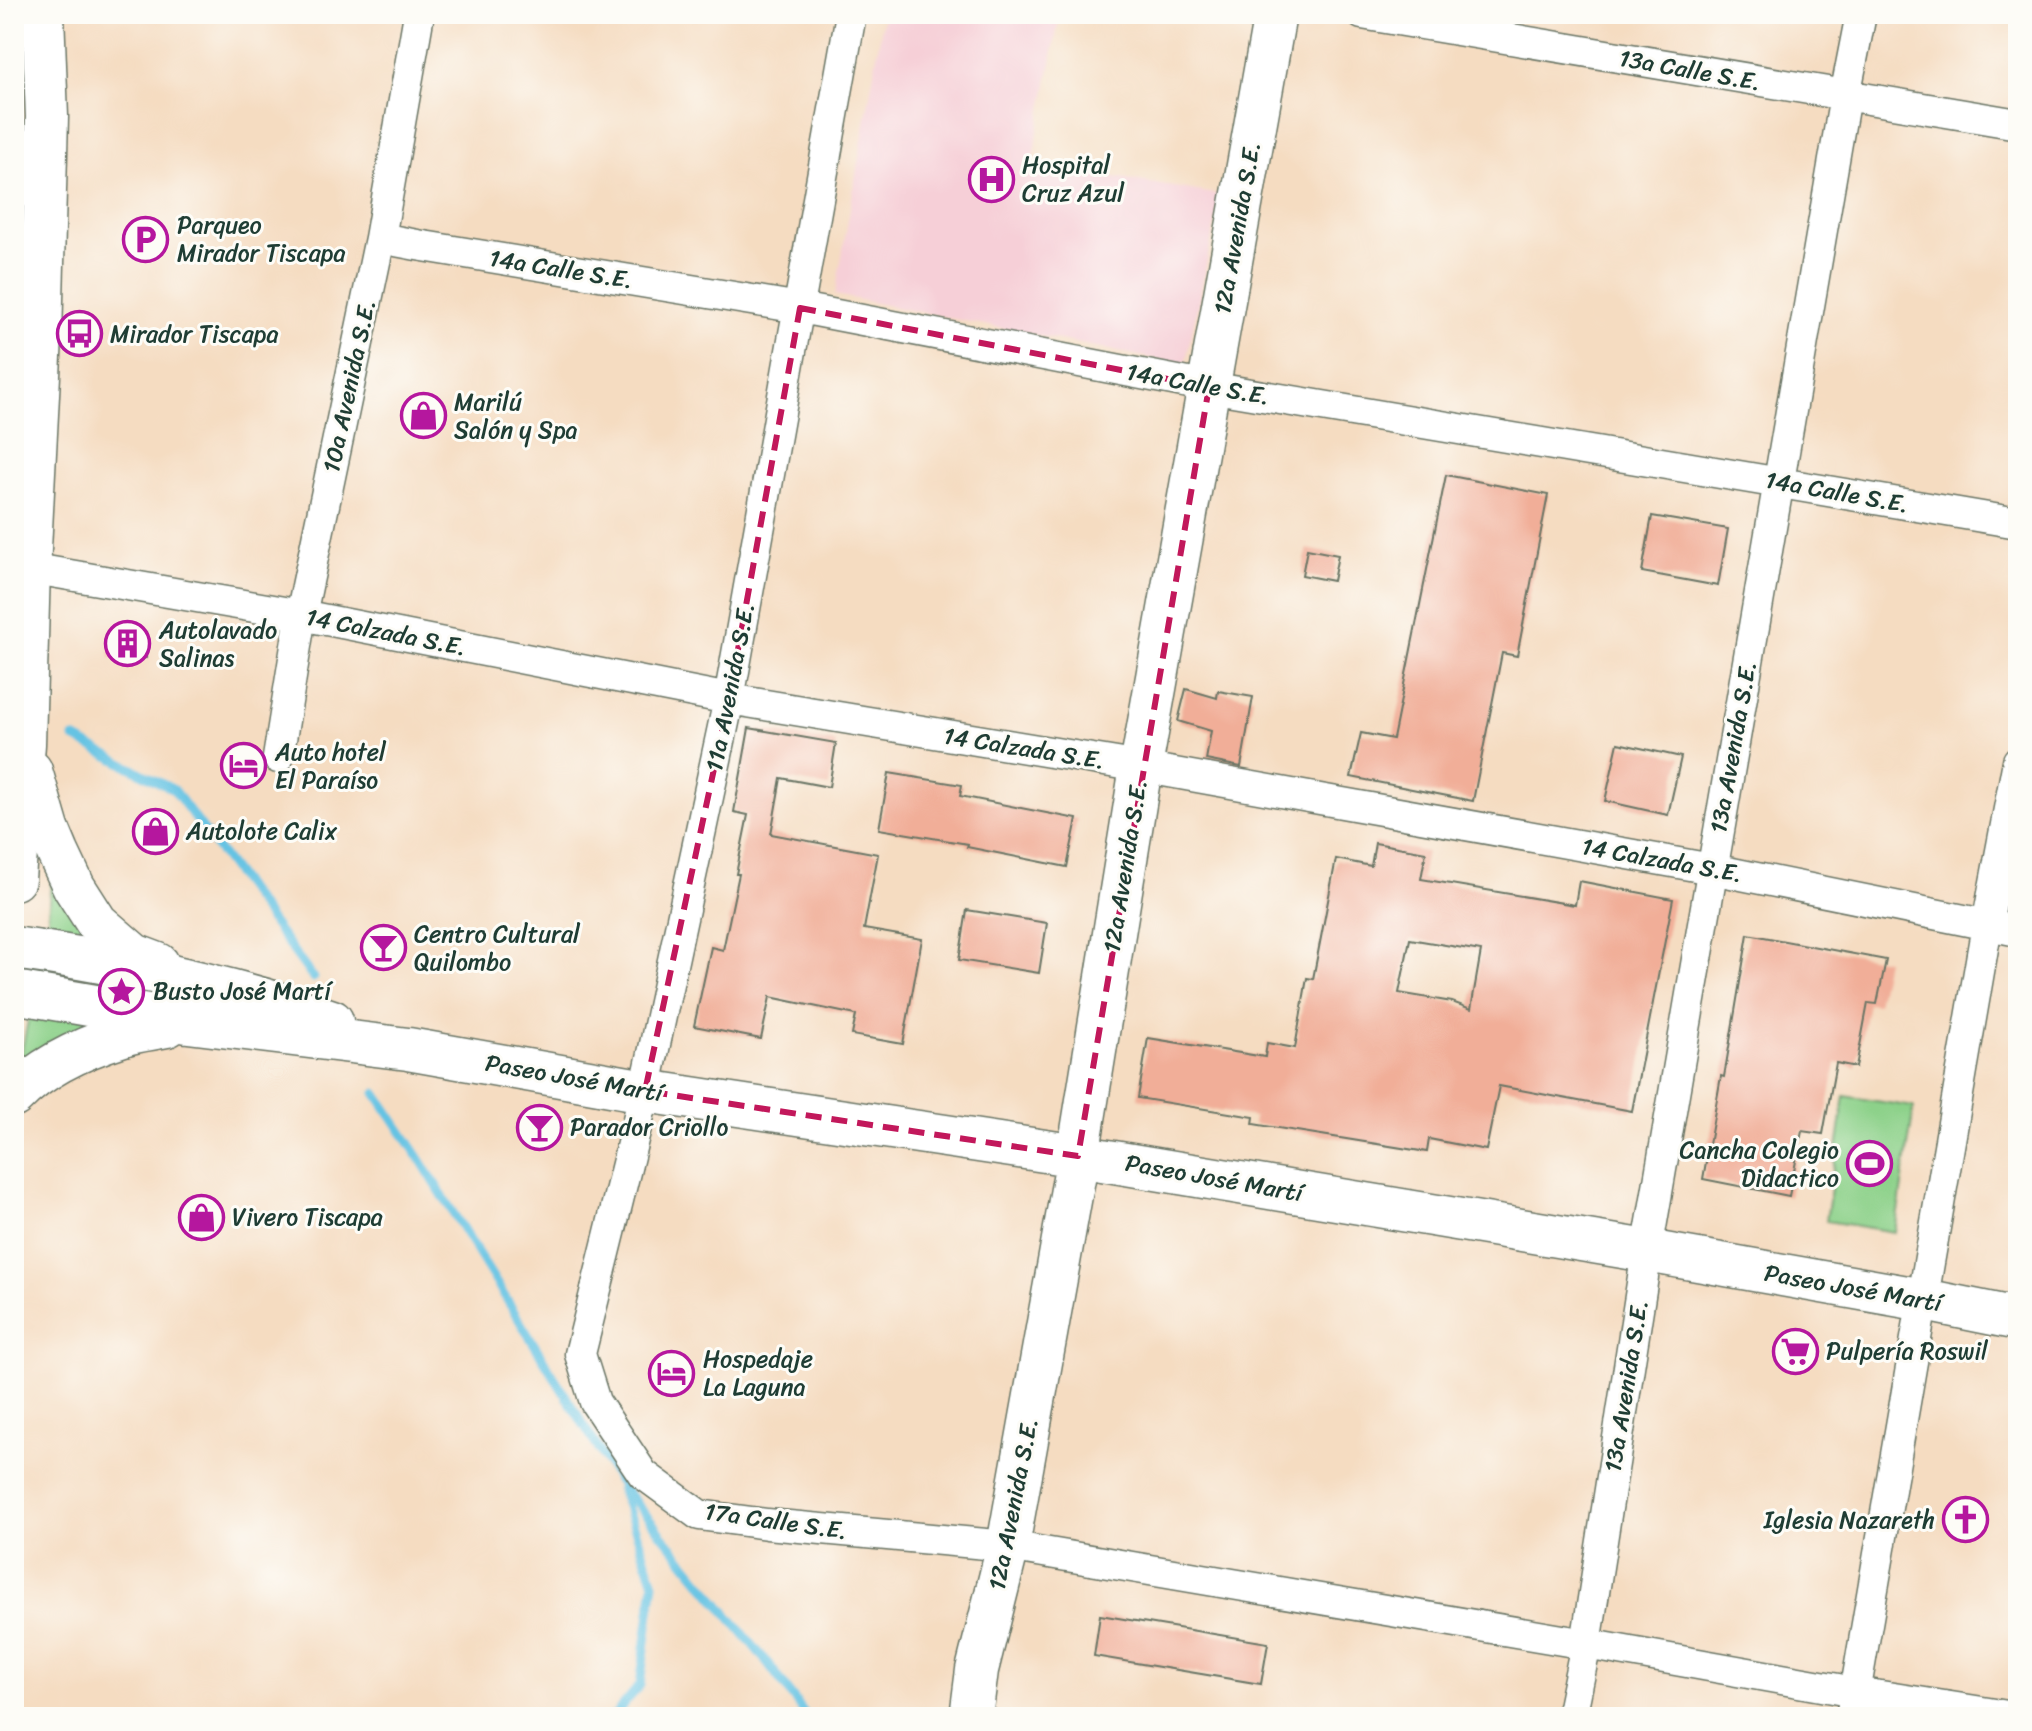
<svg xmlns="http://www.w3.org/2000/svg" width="2032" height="1731" font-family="Sriracha,sans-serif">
<rect width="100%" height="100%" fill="#fdfcf7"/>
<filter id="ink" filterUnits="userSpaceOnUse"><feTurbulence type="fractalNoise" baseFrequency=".0125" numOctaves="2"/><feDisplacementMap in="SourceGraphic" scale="16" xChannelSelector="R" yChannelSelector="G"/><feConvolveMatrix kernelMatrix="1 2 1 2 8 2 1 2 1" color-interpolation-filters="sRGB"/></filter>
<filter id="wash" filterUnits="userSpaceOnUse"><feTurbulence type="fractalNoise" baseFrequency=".006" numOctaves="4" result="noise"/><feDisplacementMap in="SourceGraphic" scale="32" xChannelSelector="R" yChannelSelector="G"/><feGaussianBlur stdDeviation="1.8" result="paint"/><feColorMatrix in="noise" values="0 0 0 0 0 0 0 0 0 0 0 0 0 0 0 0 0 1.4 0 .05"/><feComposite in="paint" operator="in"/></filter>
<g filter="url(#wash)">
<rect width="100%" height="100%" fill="#f5dcc1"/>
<!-- built -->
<path fill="#f6cfd7" d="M884 14H1060L1032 163 1221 195 1185 365 835 295Z"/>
<!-- green -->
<path fill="#8dd18a" stroke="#56875f" stroke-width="2" d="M52 867 109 953 46 941Z
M30 1011 126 1022 15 1084Z
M1845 1096 1914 1107 1895 1232 1826 1221Z"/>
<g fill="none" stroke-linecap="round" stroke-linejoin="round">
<!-- stream -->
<path stroke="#65c3e3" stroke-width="9" d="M74 738 174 790 313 978
M376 1093 420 1159 619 1482 770 1666 807 1717
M613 1717 640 1685 654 1583 621 1489"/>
</g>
<g id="blocks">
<!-- building -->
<path fill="#f1ae98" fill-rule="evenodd" d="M1446 475 1548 495 1517 656 1502 653 1473 801 1351 777 1361 733 1393 739Z
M1652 516 1728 529 1718 586 1642 572Z
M1307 549 1338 555 1333 581 1302 575Z
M111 631 146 632V658L110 657Z
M1186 689 1217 698 1218 691 1253 697 1241 767 1206 760 1211 731 1178 721Z
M749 728 836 743 829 787 781 778 771 834 878 854 864 929 922 939 903 1044 852 1035 856 1015 770 997 761 1039 694 1026 711 947 723 950 739 874H736L748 815 734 812Z
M1618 743 1681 757 1668 815 1605 801Z
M889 773 962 785 960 796 1077 819 1067 867 967 847 968 844 879 829Z
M1375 843 1426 852 1421 879 1575 905 1579 881 1673 899 1632 1111 1499 1086 1486 1150 1429 1139 1427 1152 1253 1124 1254 1117 1138 1098 1148 1038 1265 1057 1267 1043 1295 1048 1307 978 1313 979 1336 859 1371 866ZM1410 939 1481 951 1471 1009 1452 1002 1399 993Z
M967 910 1047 923 1039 973 959 960Z
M1748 934 1886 960 1877 1004 1868 1003 1856 1067 1836 1063 1823 1134 1802 1131 1789 1196 1703 1179 1721 1076 1724 1077Z
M1100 1615 1268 1643 1261 1684 1094 1656Z"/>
</g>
</g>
<g filter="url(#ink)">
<use href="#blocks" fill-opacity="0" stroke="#6a7565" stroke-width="2"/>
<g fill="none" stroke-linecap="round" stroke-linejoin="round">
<defs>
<path id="street" d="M851 14 729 699 645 1091 580 1354 595 1402 643 1474 699 1515 767 1524 1008 1546 1586 1644 1855 1692 2014 1717
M1362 14 2018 124
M380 238 417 245 800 308 1209 387 2018 523
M29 568 301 615 729 699 1141 767 1712 869 2018 931
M278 758 301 615 380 238 419 14
M1571 1717 1586 1644 1647 1251 1845 96 1861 14
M1851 1717 1987 925 2018 761"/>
<path id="secondary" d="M31 771 48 829 58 853 74 887 97 923 134 955 158 964
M14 879 24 744 29 568 41 337 47 117 43 14
M14 948C121 963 229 985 332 1021
M14 992 188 1022 408 1049 645 1091 1078 1156 1647 1251 1924 1300 2018 1319
M14 1096C42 1066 85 1047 123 1035 137 1030 153 1029 167 1026
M971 1717 977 1670 1008 1546 1078 1156 1141 767 1275 14"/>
</defs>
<!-- street casing -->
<use href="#street" stroke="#6a7565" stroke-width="33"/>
<!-- secondary casing -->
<use href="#secondary" stroke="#6a7565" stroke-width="45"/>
<!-- street -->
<use href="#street" stroke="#fff" stroke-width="30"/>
<!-- secondary -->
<use href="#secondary" stroke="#fff" stroke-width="42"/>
</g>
</g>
<!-- marked area -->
<path fill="none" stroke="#c2185b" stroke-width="6" stroke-dasharray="16 10" stroke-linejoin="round" d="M800 308 1209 387 1078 1156 645 1091 729 699Z"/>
<!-- icons -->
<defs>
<symbol id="hospital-ring" viewBox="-11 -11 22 22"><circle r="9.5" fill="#fdfcf7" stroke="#b5179e" stroke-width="1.5"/><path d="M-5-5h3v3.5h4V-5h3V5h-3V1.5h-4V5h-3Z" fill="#b5179e"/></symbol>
<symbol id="parking-ring" viewBox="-11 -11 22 22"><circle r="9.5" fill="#fdfcf7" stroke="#b5179e" stroke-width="1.5"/><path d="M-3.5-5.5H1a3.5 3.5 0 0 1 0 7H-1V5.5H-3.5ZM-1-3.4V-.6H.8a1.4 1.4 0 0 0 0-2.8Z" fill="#b5179e"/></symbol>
<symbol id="bus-ring" viewBox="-11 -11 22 22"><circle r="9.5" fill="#fdfcf7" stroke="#b5179e" stroke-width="1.5"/><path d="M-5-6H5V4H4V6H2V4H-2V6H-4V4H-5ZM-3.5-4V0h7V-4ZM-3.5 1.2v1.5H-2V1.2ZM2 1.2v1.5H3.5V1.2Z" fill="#b5179e"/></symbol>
<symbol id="shop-ring" viewBox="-11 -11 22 22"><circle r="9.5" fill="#fdfcf7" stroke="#b5179e" stroke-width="1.5"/><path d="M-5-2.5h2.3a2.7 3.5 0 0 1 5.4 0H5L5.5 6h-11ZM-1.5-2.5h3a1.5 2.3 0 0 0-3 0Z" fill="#b5179e"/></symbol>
<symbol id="building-ring" viewBox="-11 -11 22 22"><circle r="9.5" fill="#fdfcf7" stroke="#b5179e" stroke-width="1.5"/><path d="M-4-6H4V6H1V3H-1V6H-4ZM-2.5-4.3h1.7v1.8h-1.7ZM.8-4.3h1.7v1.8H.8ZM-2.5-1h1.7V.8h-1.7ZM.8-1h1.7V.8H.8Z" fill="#b5179e"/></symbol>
<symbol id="hotel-ring" viewBox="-11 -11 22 22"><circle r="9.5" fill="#fdfcf7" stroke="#b5179e" stroke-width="1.5"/><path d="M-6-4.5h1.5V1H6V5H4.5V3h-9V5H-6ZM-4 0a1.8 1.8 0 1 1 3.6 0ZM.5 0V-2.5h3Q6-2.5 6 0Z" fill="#b5179e"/></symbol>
<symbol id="bar-ring" viewBox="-11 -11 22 22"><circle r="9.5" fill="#fdfcf7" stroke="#b5179e" stroke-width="1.5"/><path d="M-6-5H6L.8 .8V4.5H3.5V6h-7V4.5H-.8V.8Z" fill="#b5179e"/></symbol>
<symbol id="sight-ring" viewBox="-11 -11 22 22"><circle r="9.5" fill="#fdfcf7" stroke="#b5179e" stroke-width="1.5"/><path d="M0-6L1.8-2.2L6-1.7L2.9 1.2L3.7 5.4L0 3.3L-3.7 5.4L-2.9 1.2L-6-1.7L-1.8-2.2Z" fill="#b5179e"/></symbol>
<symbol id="stadium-ring" viewBox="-11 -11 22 22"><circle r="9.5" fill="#fdfcf7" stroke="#b5179e" stroke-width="1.5"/><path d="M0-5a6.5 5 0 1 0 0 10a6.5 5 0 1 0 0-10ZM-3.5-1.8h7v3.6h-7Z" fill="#b5179e"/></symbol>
<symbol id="supermarket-ring" viewBox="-11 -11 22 22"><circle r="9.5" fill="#fdfcf7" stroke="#b5179e" stroke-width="1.5"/><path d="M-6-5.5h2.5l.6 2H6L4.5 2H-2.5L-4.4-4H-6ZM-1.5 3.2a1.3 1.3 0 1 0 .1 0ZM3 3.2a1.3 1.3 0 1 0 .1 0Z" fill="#b5179e"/></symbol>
<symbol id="church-ring" viewBox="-11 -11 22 22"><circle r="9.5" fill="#fdfcf7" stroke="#b5179e" stroke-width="1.5"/><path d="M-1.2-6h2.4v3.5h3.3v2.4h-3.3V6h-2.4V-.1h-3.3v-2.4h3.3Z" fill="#b5179e"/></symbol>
</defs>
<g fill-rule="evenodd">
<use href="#hospital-ring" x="966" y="154" width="51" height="51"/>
<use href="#parking-ring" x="120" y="214" width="51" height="51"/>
<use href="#bus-ring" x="54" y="308" width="51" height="51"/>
<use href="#shop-ring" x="398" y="390" width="51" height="51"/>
<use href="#building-ring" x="102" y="618" width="51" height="51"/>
<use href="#hotel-ring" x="218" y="740" width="51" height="51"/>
<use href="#shop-ring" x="130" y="806" width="51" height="51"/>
<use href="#bar-ring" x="358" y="922" width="51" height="51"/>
<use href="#sight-ring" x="96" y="966" width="51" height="51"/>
<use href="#bar-ring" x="514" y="1102" width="51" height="51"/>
<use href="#stadium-ring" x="1844" y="1138" width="51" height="51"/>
<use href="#shop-ring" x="176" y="1192" width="51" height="51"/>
<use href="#supermarket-ring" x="1770" y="1326" width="51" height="51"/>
<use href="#hotel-ring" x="646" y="1348" width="51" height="51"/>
<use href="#church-ring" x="1940" y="1494" width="51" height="51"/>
</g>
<g text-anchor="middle" stroke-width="6" stroke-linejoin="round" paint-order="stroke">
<!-- street labels -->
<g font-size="24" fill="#1f3d34" stroke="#fdfcf7">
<text transform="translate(1690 70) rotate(10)" y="8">13a Calle S.E.</text>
<text transform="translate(1237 228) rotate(-80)" y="8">12a Avenida S.E.</text>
<text transform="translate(561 269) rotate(9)" y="8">14a Calle S.E.</text>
<text transform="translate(1198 384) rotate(10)" y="8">14a Calle S.E.</text>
<text transform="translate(349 386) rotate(-78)" y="8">10a Avenida S.E.</text>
<text transform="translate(1837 492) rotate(10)" y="8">14a Calle S.E.</text>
<text transform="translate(386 632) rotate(11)" y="8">14 Calzada S.E.</text>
<text transform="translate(730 687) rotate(-79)" y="8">11a Avenida S.E.</text>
<text transform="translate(1733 747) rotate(-80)" y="8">13a Avenida S.E.</text>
<text transform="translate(1024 748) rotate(9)" y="8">14 Calzada S.E.</text>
<text transform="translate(1662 860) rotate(10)" y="8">14 Calzada S.E.</text>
<text transform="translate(1125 866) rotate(-81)" y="8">12a Avenida S.E.</text>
<text transform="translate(574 1078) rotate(10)" y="8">Paseo José Martí</text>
<text transform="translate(1214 1178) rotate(10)" y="8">Paseo José Martí</text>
<text transform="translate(1853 1288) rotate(10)" y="8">Paseo José Martí</text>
<text transform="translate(1626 1386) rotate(-81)" y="8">13a Avenida S.E.</text>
<text transform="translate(1013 1504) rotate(-79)" y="8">12a Avenida S.E.</text>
<text transform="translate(776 1521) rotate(8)" y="8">17a Calle S.E.</text>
</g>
<!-- poi labels -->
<g font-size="24" fill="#1f3d34" stroke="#fdfcf7" text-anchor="start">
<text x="1022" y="173">Hospital<tspan x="1022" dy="28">Cruz Azul</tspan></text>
<text x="177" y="233">Parqueo<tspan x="177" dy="28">Mirador Tiscapa</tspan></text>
<text x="110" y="342">Mirador Tiscapa</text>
<text x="454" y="410">Marilú<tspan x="454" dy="28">Salón y Spa</tspan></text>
<text x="159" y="638">Autolavado<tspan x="159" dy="28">Salinas</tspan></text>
<text x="275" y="760">Auto hotel<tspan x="275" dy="28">El Paraíso</tspan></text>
<text x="186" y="839">Autolote Calix</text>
<text x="414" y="942">Centro Cultural<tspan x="414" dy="28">Quilombo</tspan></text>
<text x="153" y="999">Busto José Martí</text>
<text x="570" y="1135">Parador Criollo</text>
<text x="1839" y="1158" text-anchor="end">Cancha Colegio<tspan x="1839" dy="28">Didactico</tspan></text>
<text x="232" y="1225">Vivero Tiscapa</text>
<text x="1826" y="1359">Pulpería Roswil</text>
<text x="703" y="1367">Hospedaje<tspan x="703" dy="28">La Laguna</tspan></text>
<text x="1935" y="1528" text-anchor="end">Iglesia Nazareth</text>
</g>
</g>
<!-- margin -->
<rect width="2032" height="1731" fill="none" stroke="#fdfcf7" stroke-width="48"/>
</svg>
